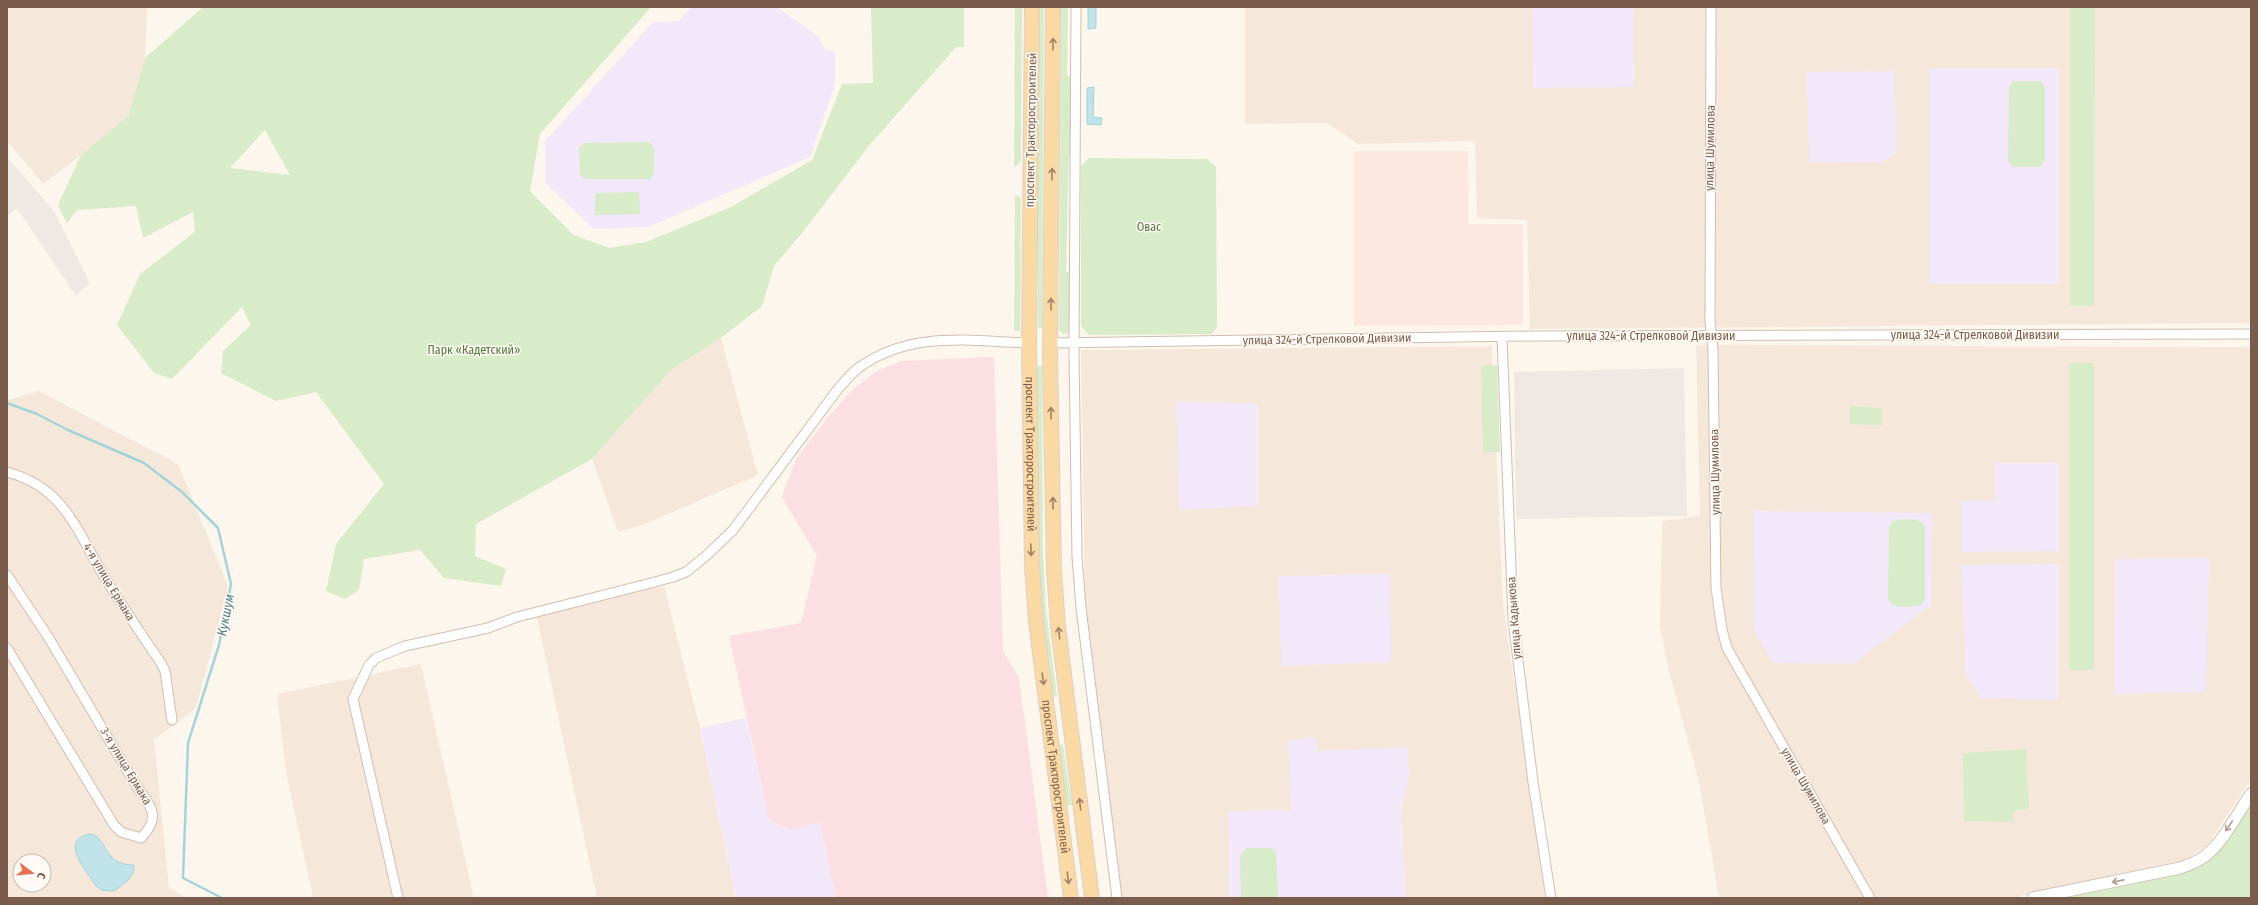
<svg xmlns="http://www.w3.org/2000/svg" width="2258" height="905" font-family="'Fira Sans Condensed',sans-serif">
<rect width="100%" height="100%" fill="#fdf6ec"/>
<!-- residential -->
<path fill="#f5e8da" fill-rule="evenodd" d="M7 7H147L145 58 129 115 81 155 43 184 7 141Z
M1245 7H2251V323L1530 329 1527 220 1477 218 1475 141 1358 144 1327 123 1245 124Z
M721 338 758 475 645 524 618 532 592 459 671 370Z
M1696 345 2251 347V779L2206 847 2178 863 2011 898H1719L1699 782 1668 667 1660 627 1662 521 1700 516Z
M1492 346 1503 604 1545 898H1121L1085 610 1081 350Z
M39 391 178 464 228 586 196 708 154 740 169 888 187 898H7V400ZM20 861H44V885H20Z
M664 586 700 728 736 898H597L536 613Z
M421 664 474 898H313L286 772 277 694Z"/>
<!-- commercial -->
<path fill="#fde8e0" d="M1354 151H1468L1469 224H1523V325L1354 326Z"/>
<!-- industrial -->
<path fill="#efe9e4" d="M7 157 54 211 90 283 76 296 17 208 7 216Z
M1684 368 1687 516 1516 519 1514 372Z"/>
<!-- education -->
<path fill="#f3e8fa" d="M691 7H777L819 37 825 50 835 51V84L810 157 648 227 594 229 545 183V141L653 22 679 21Z
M1532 7H1633L1634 87 1533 88Z
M1929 68H2059V284H1929Z
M1895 71 1896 154 1880 163 1809 162 1807 72Z
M1176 402 1258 403V506L1179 510Z
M1995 463H2059V551L1961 552V501L1995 500Z
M1753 511 1932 513 1931 605 1853 664 1773 663 1754 630Z
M2209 558 2206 692 2114 694 2115 559Z
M2059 564 2058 700 1980 698 1966 673 1961 565Z
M1390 574 1391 662 1281 666 1279 576Z
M746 718 769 820 789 829 820 823 836 898H736L700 728Z
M1316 737 1317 751 1407 747 1409 777 1401 808 1406 898H1230L1228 811 1291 810 1288 740Z"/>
<!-- medical -->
<path fill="#fbdfe3" d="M994 357 1003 651 1019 678 1048 898H836L820 823 789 829 769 820 729 636 801 623 817 556 782 497 796 459 828 417 853 389 877 371 901 361Z"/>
<!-- green -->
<path fill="#d8ecc9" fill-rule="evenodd" d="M203 7H651L540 134 530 191 574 235 609 248 646 242 731 207 812 160 842 84 873 83 871 7H964V47H956L868 147 802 233 774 266 762 306 721 338 671 370 592 459 476 524 475 556 506 569 501 586 444 578 420 550 364 559 359 590 345 599 326 591 336 544 384 484 316 392 276 401 221 373 223 351 251 325 242 307 172 379 154 373 117 325 140 274 195 232 193 212 143 238 136 206 77 210 67 223 58 205 81 155 129 115 145 58ZM265 130 290 175 230 168Z
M1015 7H1022L1021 161 1014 168Z
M1038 7H1044L1042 328H1038Z
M1061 7H1068L1067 75 1072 78V151L1069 154 1066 271 1071 274V330L1068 334H1063L1059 330Z
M2070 7H2095L2094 306H2070Z
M2016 81H2038L2042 82 2045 88V160L2041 166 2037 167H2015L2012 166 2008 160 2009 88 2012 82Z
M649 142 654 148V173L650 179H586L580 175 579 148 584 143Z
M1089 158 1207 159 1216 167 1217 327 1212 334 1089 335 1081 326V166Z
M639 192 640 214 595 215V193Z
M1015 194 1021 198 1020 331H1014Z
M2069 363H2094V670H2069Z
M1042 365 1043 554 1046 609 1057 696 1052 697 1041 609 1038 554 1037 366Z
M1497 365 1500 452H1483L1481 366Z
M1850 406 1882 408V425L1850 424Z
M1896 520C1905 520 1922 516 1925 527V599L1921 605 1918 606C1908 606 1892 610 1888 599L1889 527 1892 521Z
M1063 744 1072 805 1065 806 1057 745Z
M2026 749 2029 809 2015 810 2013 822 1964 821 1963 753Z
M2251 794V898H2035L2180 868 2207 855Z
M1247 848H1270L1276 851 1278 898H1241L1240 856Z"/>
<!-- water -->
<path fill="#bfe3e8" stroke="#a5d3da" d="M1088 7H1096V28L1088 29Z
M1094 87 1093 117 1102 118 1101 125 1087 124V88Z
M91 834C109 839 102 865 134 865 135 877 123 886 113 891L101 890 96 886C87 871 57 839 91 834Z"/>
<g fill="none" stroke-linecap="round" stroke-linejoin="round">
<!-- stream -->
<path stroke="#a5d3da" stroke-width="2.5" d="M7 403 37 414 68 430 144 463 182 492 218 528 231 584 219 645 188 743 183 878 222 898"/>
<defs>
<path id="minor" d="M1076 7 1074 354 1077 556 1081 608 1117 898
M1711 7 1710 321 1713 350 1716 588 1722 630 1727 648 1870 898
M1502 337 1513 620 1533 782 1551 898
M1050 343 1534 336 2251 334
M7 472C63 487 76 528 102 573 121 604 141 634 161 663L165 671 172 720
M7 575 47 635 137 787C152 807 161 818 141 838L121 832 114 825 7 648
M398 898 353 699 369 665 376 658 405 646 488 628 517 617 651 583 673 577 686 572 706 556 733 530 838 389C844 382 850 375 857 369 909 330 969 341 1029 343"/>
<path id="tertiary" d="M2033 898 2180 868C2189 865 2198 861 2205 856 2223 843 2238 812 2251 794"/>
<g id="primary">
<path id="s1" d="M1032 7 1029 343 1032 565 1036 622 1071 898"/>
<path d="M1053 7 1050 357 1054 570 1058 626 1092 898"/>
</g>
</defs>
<!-- minor casing -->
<use href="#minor" stroke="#d1beb0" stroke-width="11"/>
<!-- tertiary casing -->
<use href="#tertiary" stroke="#d1beb0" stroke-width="13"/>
<!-- primary casing -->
<use href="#primary" stroke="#dad1cd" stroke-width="16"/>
<!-- minor -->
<use href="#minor" stroke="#fff" stroke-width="9"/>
<!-- tertiary -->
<use href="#tertiary" stroke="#fff" stroke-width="11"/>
<!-- primary -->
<use href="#primary" stroke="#fbd9a5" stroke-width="14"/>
</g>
<!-- one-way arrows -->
<defs><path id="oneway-shaft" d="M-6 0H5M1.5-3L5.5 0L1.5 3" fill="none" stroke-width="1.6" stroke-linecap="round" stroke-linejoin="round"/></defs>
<g stroke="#a18267">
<use href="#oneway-shaft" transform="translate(1053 44) rotate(-89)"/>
<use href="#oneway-shaft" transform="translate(1052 174) rotate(-89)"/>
<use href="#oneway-shaft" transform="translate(1051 304) rotate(-90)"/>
<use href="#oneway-shaft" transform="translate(1051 413) rotate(-91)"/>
<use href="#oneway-shaft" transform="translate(1053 503) rotate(-91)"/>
<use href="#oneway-shaft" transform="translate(1031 550) rotate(88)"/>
<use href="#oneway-shaft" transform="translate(1059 633) rotate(-97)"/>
<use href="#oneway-shaft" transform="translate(1043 679) rotate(82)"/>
<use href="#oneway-shaft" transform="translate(1080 804) rotate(-97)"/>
<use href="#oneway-shaft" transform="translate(1068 878) rotate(83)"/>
</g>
<g stroke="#af9d94">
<use href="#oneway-shaft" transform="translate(2229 826) rotate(124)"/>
<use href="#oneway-shaft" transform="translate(2118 881) rotate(169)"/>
</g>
<g text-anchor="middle" stroke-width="3" stroke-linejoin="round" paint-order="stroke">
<!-- street labels -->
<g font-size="12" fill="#7a5c4d" stroke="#fffaf3">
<text transform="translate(1031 130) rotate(-89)" y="4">проспект Тракторостроителей</text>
<text transform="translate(1710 148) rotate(-89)" y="4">улица Шумилова</text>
<text x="1975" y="339">улица 324-й Стрелковой Дивизии</text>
<text x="1651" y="340">улица 324-й Стрелковой Дивизии</text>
<text transform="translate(1327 339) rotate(-1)" y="4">улица 324-й Стрелковой Дивизии</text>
<text dy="4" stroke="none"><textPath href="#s1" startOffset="447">проспект Тракторостроителей</textPath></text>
<text transform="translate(1715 472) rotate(-91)" y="4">улица Шумилова</text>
<text transform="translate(109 582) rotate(59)" y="4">4-я улица Ермака</text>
<text transform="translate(1514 618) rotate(-94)" y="4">улица Кадыкова</text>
<text transform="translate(126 766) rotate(59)" y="4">3-я улица Ермака</text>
<text dy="4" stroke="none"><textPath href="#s1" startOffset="771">проспект Тракторостроителей</textPath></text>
<text transform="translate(1806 786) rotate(60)" y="4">улица Шумилова</text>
</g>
<!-- park labels -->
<g font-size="12" fill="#537a41" stroke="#fffaf3">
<text x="1149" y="231">Овас</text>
<text x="474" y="354">Парк «Кадетский»</text>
</g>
<!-- water labels -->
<g font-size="13" font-style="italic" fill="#437c86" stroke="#fffaf3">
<text transform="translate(225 615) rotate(-79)" y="5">Кукшум</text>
</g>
</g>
<!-- border -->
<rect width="2258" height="905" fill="none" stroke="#7a5c4d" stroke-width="16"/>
<!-- north arrow -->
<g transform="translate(32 873) rotate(106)"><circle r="19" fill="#fffaf3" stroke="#cabbb1"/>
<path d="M0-3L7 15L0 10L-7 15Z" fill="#e76f51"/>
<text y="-6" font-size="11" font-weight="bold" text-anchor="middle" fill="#7a5c4d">С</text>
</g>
</svg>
